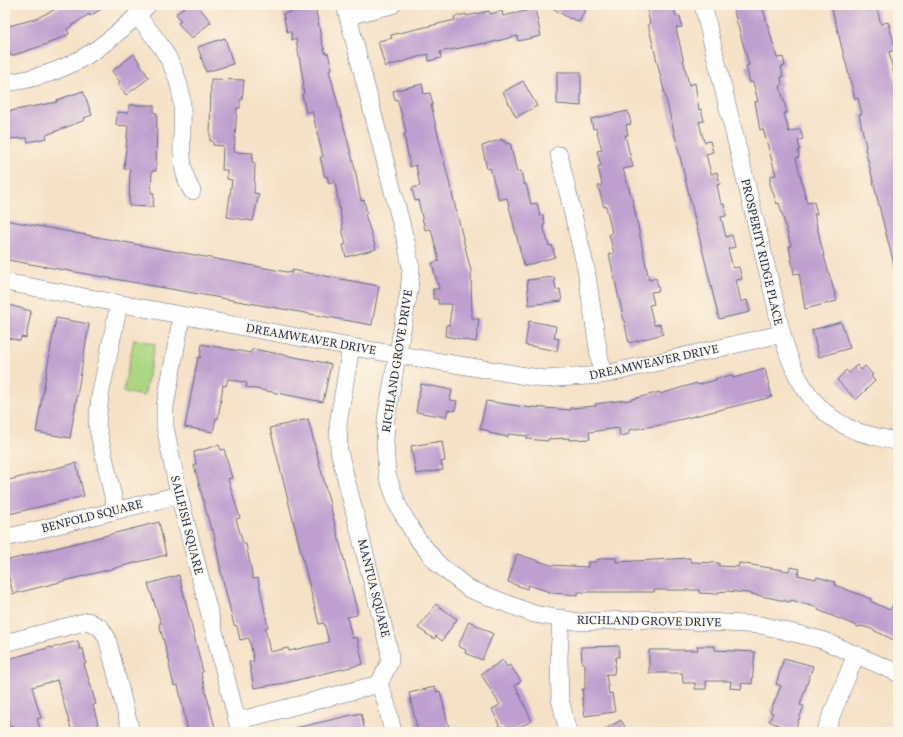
<svg xmlns="http://www.w3.org/2000/svg" width="903" height="737" font-family="Vollkorn,serif">
<rect width="100%" height="100%" fill="#fcf5e5"/>
<filter id="ink" filterUnits="userSpaceOnUse"><feTurbulence type="fractalNoise" baseFrequency=".025" numOctaves="2"/><feDisplacementMap in="SourceGraphic" scale="8" xChannelSelector="R" yChannelSelector="G"/><feConvolveMatrix kernelMatrix="1 2 1 2 8 2 1 2 1" color-interpolation-filters="sRGB"/></filter>
<filter id="wash" filterUnits="userSpaceOnUse"><feTurbulence type="fractalNoise" baseFrequency=".012" numOctaves="4" result="noise"/><feDisplacementMap in="SourceGraphic" scale="16" xChannelSelector="R" yChannelSelector="G"/><feGaussianBlur stdDeviation="0.9" result="paint"/><feColorMatrix in="noise" values="0 0 0 0 0 0 0 0 0 0 0 0 0 0 0 0 0 1.4 0 .05"/><feComposite in="paint" operator="in"/></filter>
<g filter="url(#wash)">
<rect width="100%" height="100%" fill="#f5e1c6"/>
<!-- green -->
<path fill="#acd782" stroke="#648370" d="M134 339 155 344 144 396 123 392Z"/>
<g id="blocks">
<!-- building -->
<path fill="#be9fcf" d="M64 5H107L90 16 89 14 67 29 69 34 47 44 11 56 5 37V27L35 19Z
M187 5H197L211 22 191 39 178 23 181 21 176 14Z
M548 5H588L579 22 571 18 570 19Z
M666 5H673L676 16H680L682 27 676 28 689 85 695 83 699 110 701 109 704 121 699 122 704 142 710 141 713 152 706 154 711 174 717 172 720 184 717 185 721 204H724L726 216 721 217 726 237 732 235 735 247 728 249 733 268 739 267 742 279 736 280 741 302 747 300 750 312 719 319 648 24H650L647 9Z
M732 5H762L777 58 783 57 785 66 781 67 783 77H781L782 85 780 86 787 113H784L789 132 800 129 803 139 798 141 800 150 798 151 799 157 796 158 807 203 814 202 817 214H814L824 256 837 301 805 309 799 273 794 274 789 246H791L779 203 777 204 770 184V176L776 175 763 129 760 130 755 102 758 101 753 82 750 83 746 66 749 65Z
M831 5H876L881 24 888 22 893 39 895 50 889 52 898 92V267L895 268 884 226 865 148 866 147 859 115 862 114 858 98 855 99Z
M315 6 322 43 326 54 328 53 332 69 329 70 354 165 361 201 364 200 367 213 365 214 376 249 346 257 343 245 346 244 342 229H343L335 182 329 184 327 176 325 177 320 157H323L312 111 306 113 302 94 304 93 302 85H304L296 39 292 40 291 32H287L283 14Z
M535 9 541 36 518 41 517 36 485 44V43L440 52 441 58 429 61 428 54 385 67 378 41 392 38 391 35 455 20 454 17 466 14 467 16 489 11 490 14 502 11 503 16Z
M225 38 233 64 206 72 198 47Z
M134 54 149 78 126 95 118 84 120 82 112 71Z
M557 72H581V106L557 104Z
M211 79 244 80 242 100H240V108H237L234 152 253 153 252 162 255 163 254 193 259 194 253 221 227 217 232 180 227 179V170H222L223 146 213 145V141H210Z
M523 81 537 106 516 117 503 92Z
M422 84 424 94 430 93 433 105H431L446 169 471 271 472 318 479 319 476 342 445 336 446 325H449L452 304H438V299H433V289H439L432 263 439 261 431 229 425 230 418 200 415 201 412 188 420 186 416 165 410 167 404 134 406 133 401 112 397 99 395 100 393 91Z
M83 91 92 115 84 118 85 120 46 135 47 138 28 142 27 138 5 139V112L57 102V100Z
M129 105H154V113H157L156 171H152L151 193H154L153 207 129 206 130 169H124L128 126 116 125 117 112 128 113Z
M628 111 631 124 626 125 628 135H625L633 167 623 169 633 202 649 280 656 278 659 291 651 292 654 304 649 305 654 325 660 324 663 334 629 343 609 254 614 253 609 234 612 233 606 206 604 207 598 186 602 185 598 166H601L597 151 602 150 596 128 593 129 591 119Z
M502 139V141H505L506 144 510 143 517 172 521 171 524 185 526 184 531 204 537 203 540 216 543 215 545 225H543L549 246 552 245 555 257 524 266 507 198 499 200 490 168 487 169 482 146Z
M5 220 292 273V270L379 286 372 325 8 260V258L5 257Z
M554 277 556 290 560 289 562 301 529 305 527 280Z
M5 304 31 311 26 338 21 337 20 341 5 337Z
M56 318 89 324 70 438 36 432Z
M529 321 556 326 554 338 559 339 557 351 525 345Z
M841 322 850 348 819 357 812 330Z
M202 344 250 353 253 349 331 364 323 402 246 387 247 383 228 379 226 386 223 385 218 419 216 418 213 432 185 427 198 357 200 358Z
M857 365 861 370 865 366 873 375 871 376 875 381 856 400 837 380 846 370 849 373Z
M765 369 772 397 666 423V424L629 430V434L620 436 619 428 589 432 590 439 569 440V438L548 439V441L527 439 528 436 508 434V437L489 433V431L480 429 486 401 532 408V407L571 410 570 408 596 406 595 404 625 400V401L660 392V394L697 383V385L716 380 715 379 732 375 733 378Z
M421 384 452 390 450 400 457 401 455 411 448 410 446 417 416 412Z
M308 419 357 610V615L347 617 352 638 357 637 363 664 285 683 254 688 249 662 254 661 249 638 240 640 237 626 234 625 221 572 213 529 211 530 194 465H196L194 452 219 445 221 450 224 449 232 478 228 479 240 518 236 519 242 540 244 544H246L253 579 258 578 268 627 265 628 270 652 288 648 289 651 329 642 324 623 319 624 270 428Z
M442 441 445 461 441 462 443 470 416 474 411 446Z
M76 463 84 496 5 515V481Z
M159 522 166 555 13 594 5 561Z
M517 554 551 565 588 567V562H596V560L605 558H616V562L690 558V562L719 563V566L738 567 739 563 789 571 790 567 800 569 798 575 816 579 817 577 835 582V585L871 599 870 601 890 610 898 595V636L896 641 869 628 861 626 859 627 818 610 819 608 791 600 790 602 747 593 727 591 718 592V594L699 593V590H654V592H578V595L553 593 528 585 527 589 508 582Z
M179 575 203 672 201 673 216 732H188L178 685 174 686 169 665 170 664 159 624 161 623 148 584Z
M436 604 457 619 442 641 436 636 434 639 418 628Z
M469 621 493 634 482 660 465 653 466 650 458 646Z
M78 641 80 649H83L86 663 84 664 96 704 93 705 100 732H72L57 680 32 687 41 718 37 719 41 732H15L13 726 10 727 5 705V660L51 647V648Z
M619 646V657H616L614 674H606L609 694 612 693 615 712 585 716 582 697H583L582 689H585V664L582 662 581 647Z
M697 646H715V650L755 652 752 684 742 683 741 689 730 688 731 681H706V689H695V683H683L682 673H649V650H698Z
M784 658 813 666 800 705 804 706 794 732 769 721 773 713 770 712 781 686 776 684Z
M503 660 507 667 510 665 521 681 515 685 532 721 509 732H505L502 726 500 727 492 709 500 705 481 674Z
M435 687 437 692 440 691 450 732H418L409 693Z
M361 713 365 732H297L296 728Z
M621 720 628 732H600Z"/>
</g>
</g>
<g filter="url(#ink)">
<use href="#blocks" fill-opacity="0" stroke="#676d82" stroke-width="1"/>
<g fill="none" stroke-linecap="round" stroke-linejoin="round">
<defs>
<path id="minor" d="M345 5 407 246 411 269 409 291 386 419 385 442 387 474 398 506 416 537 438 564 469 589 534 614 580 622 653 619 761 625 822 640 898 673
M703 5 776 306C785 357 803 410 856 431 870 436 884 438 898 442
M137 16C160 42 180 69 182 104 184 134 176 165 192 191
M348 16 392 5
M5 83C69 75 104 48 148 5
M559 155 586 269 602 375
M5 282 351 347 544 379 602 375 781 334
M182 315 165 406V427L179 495 240 732
M116 510 97 425 100 396 119 304
M5 538 179 495
M561 618 559 658 560 699 568 732
M5 643 88 621 101 628 107 638 131 732
M379 684 386 702 393 732
M237 721 379 684 390 661 389 649 339 451 338 424 351 347
M825 732 856 654"/>
</defs>
<!-- minor casing -->
<use href="#minor" stroke="#676d82" stroke-width="18"/>
<!-- minor -->
<use href="#minor" stroke="#fff" stroke-width="17"/>
</g>
</g>
<g text-anchor="middle" stroke-width="3" stroke-linejoin="round" paint-order="stroke">
<!-- street labels -->
<g font-size="12" fill="#1b2f5e" stroke="#fcf5e5">
<text transform="translate(762 252) rotate(77)" y="4">PROSPERITY RIDGE PLACE</text>
<text transform="translate(311 339) rotate(10)" y="4">DREAMWEAVER DRIVE</text>
<text transform="translate(397 361) rotate(-81)" y="4">RICHLAND GROVE DRIVE</text>
<text transform="translate(654 362) rotate(-12)" y="4">DREAMWEAVER DRIVE</text>
<text transform="translate(92 516) rotate(-14)" y="4">BENFOLD SQUARE</text>
<text transform="translate(187 525) rotate(76)" y="4">SAILFISH SQUARE</text>
<text transform="translate(374 588) rotate(76)" y="4">MANTUA SQUARE</text>
<text transform="translate(649 621) rotate(1)" y="4">RICHLAND GROVE DRIVE</text>
</g>
</g>
<!-- margin -->
<rect width="903" height="737" fill="none" stroke="#fcf5e5" stroke-width="20"/>
</svg>
